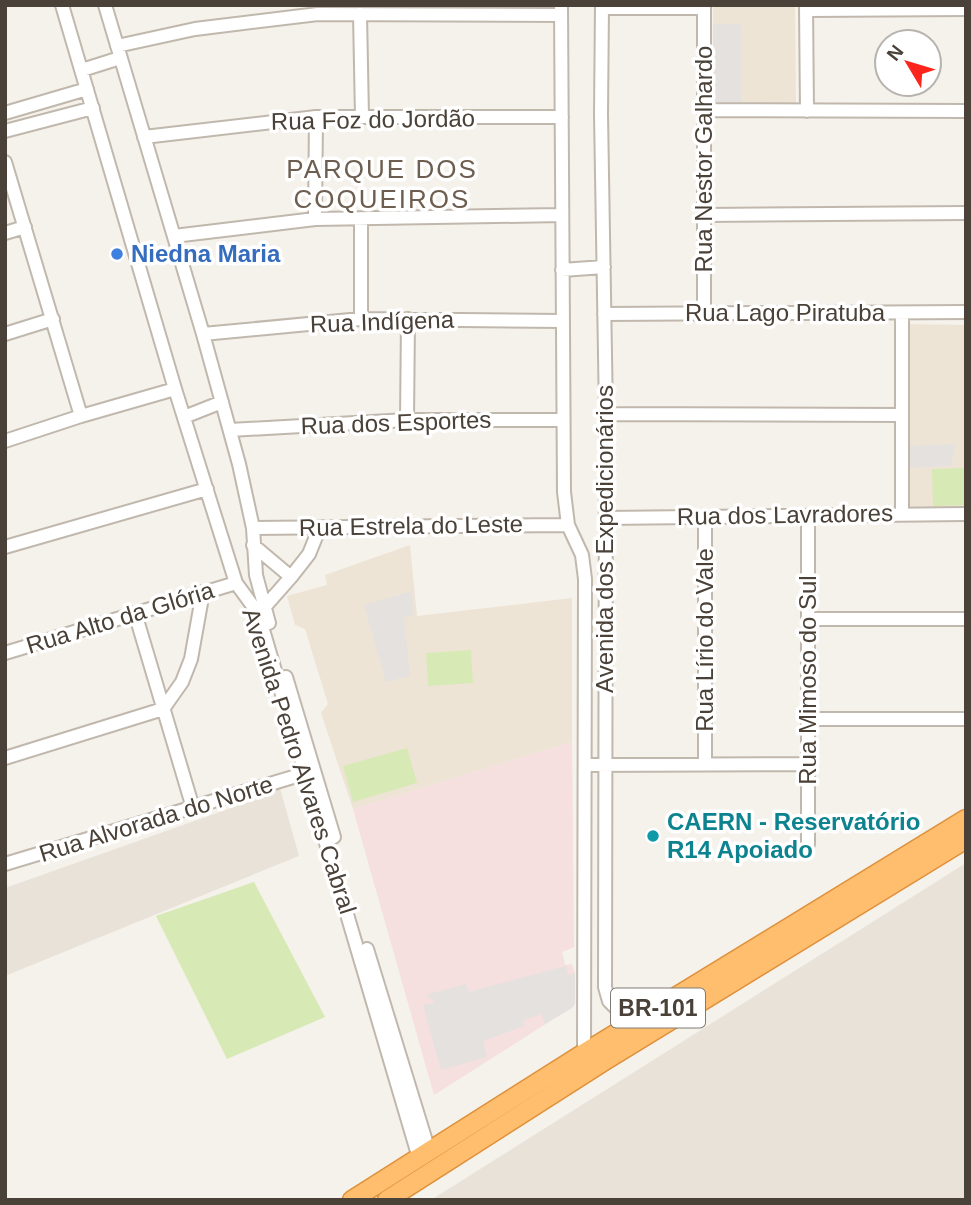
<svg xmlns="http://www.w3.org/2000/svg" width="971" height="1205" font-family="Arial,sans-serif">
<rect width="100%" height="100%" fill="#f5f1eb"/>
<!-- residential -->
<path fill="#e9e2d9" d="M280 788 299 856 5 976V888L254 800Z
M966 863V1200H431Z"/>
<!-- education -->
<path fill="#eee4d5" d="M713 5H795L796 108 713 107Z
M909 324 966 325V510L910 509Z
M410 545 417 616 572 598V742L353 809 321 713 328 704 305 629 295 625 287 596 327 585 325 575Z"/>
<!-- medical -->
<path fill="#f5dfdf" d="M572 742 574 947 562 952 565 965 572 964 575 973 574 1006 434 1095 353 809Z"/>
<!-- green -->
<path fill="#d7e9b4" d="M966 468V505L933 506 932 469Z
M471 650 473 683 428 686 426 653Z
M407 748 417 783 353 802 343 766Z
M254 882 325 1017 227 1059 156 916Z"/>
<!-- parking -->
<path fill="#e4e1df" d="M713 24H741L742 107H713Z
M956 444 951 466 910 468V446Z
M412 591 414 615 404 617 410 676 386 682 364 605Z
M566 966 568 975 575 973V1003L572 1008 545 1024 542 1014 523 1020 524 1026 483 1041 487 1057 441 1070 423 1005 433 1003V1000L426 995 466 984 469 992Z"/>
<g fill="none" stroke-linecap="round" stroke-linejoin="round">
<defs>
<path id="minor" d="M62 5 175 389 236 583 258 613 419 1158
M105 5 203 334 239 464 253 528 256 575 269 623
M561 5 564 492 568 525 582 555 585 579 584 1053
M602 5 601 114 606 414 605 987 609 1001 620 1012H629L654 1005
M704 5V313
M806 5 807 111
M602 8H704
M807 10 966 9
M360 14 362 117
M117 46 195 29 318 14 561 15
M82 70 120 58
M704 110 966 111
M5 113 87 89
M5 131 93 108
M144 137 316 117H562
M5 162 81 416
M704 215 966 213
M315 219 316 117
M361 219V319
M5 233 25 227
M174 236 315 219 562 215
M562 270 604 267
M604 314 966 312
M5 334 53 319
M203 334 361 319 562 321
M606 414 901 415
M184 417 222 402
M407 420 408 319
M230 430 407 420H562
M5 441 81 416 175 389
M902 514V313
M808 516V844
M605 518 966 514
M253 528 568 525
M253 545 291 577 261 611
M5 547 207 489
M291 577 309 554 320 527
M135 613 193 808
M808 619H966
M5 653 236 583
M286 677 334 837
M809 719H966
M5 758 163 709 182 682 191 659 203 592
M705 764V517
M585 765 808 764
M5 864 313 771
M367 949 429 1151"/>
<path id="highway" d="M352 1200 584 1053 966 819
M387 1200 606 1060 966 839"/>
</defs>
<!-- minor casing -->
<use href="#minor" stroke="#c1b8ad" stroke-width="16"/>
<!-- highway casing -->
<use href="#highway" stroke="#df903b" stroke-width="21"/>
<!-- minor -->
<use href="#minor" stroke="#fff" stroke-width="12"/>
<!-- highway -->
<use href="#highway" stroke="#febe6d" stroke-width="18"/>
</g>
<!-- markers -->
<circle fill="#3f7fe0" stroke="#fff" stroke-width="2.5" cx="117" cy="254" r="7"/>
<circle fill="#0f9aa8" stroke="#fff" stroke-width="2.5" cx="653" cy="836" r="7"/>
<g text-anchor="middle" stroke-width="7" stroke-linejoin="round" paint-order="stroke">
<!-- shield labels -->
<rect fill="#fff" stroke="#807a74" stroke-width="2" x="611" y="988.5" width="94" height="39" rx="5"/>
<g font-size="23" font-weight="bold" fill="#4a4138">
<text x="658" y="1016">BR-101</text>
</g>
<!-- street labels -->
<g font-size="24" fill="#4a4138" stroke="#fff">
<text transform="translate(373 120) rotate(-1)" y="8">Rua Foz do Jordão</text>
<text transform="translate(704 159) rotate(-90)" y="8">Rua Nestor Galhardo</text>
<text x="785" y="321">Rua Lago Piratuba</text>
<text transform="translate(382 322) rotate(-2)" y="8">Rua Indígena</text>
<text transform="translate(396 423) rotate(-2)" y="8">Rua dos Esportes</text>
<text transform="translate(785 515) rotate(-1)" y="8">Rua dos Lavradores</text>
<text transform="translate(411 526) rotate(-1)" y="8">Rua Estrela do Leste</text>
<text transform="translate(605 539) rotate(-90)" y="8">Avenida dos Expedicionários</text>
<text transform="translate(120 618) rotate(-17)" y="8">Rua Alto da Glória</text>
<text transform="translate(705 640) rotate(-90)" y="8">Rua Lírio do Vale</text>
<text transform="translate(808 680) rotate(-90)" y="8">Rua Mimoso do Sul</text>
<text transform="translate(299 761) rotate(72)" y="8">Avenida Pedro Alvares Cabral</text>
<text transform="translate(156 819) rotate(-17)" y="8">Rua Alvorada do Norte</text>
</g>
<!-- shop labels -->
<g font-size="24" font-weight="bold" fill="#366cbe" stroke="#fff" text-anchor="start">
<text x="131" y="262">Niedna Maria</text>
</g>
<!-- culture labels -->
<g font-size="24" font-weight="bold" fill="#0d838f" stroke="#fff" text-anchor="start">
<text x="667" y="830">CAERN - Reservatório<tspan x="667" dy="28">R14 Apoiado</tspan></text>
</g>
<!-- neighbourhood labels -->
<g font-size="26" letter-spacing="2" fill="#6d5e4f" stroke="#fff">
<text x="382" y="178">PARQUE DOS<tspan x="382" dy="30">COQUEIROS</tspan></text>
</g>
</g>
<!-- border -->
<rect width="971" height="1205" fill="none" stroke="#4a4138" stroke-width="14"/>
<!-- north arrow -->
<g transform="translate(908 63) rotate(308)"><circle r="33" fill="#ffffff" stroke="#b7b3af" stroke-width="2"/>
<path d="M0-5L12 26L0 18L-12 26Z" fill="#fb251c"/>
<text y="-10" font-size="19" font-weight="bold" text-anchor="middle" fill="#4a4138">N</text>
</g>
</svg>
